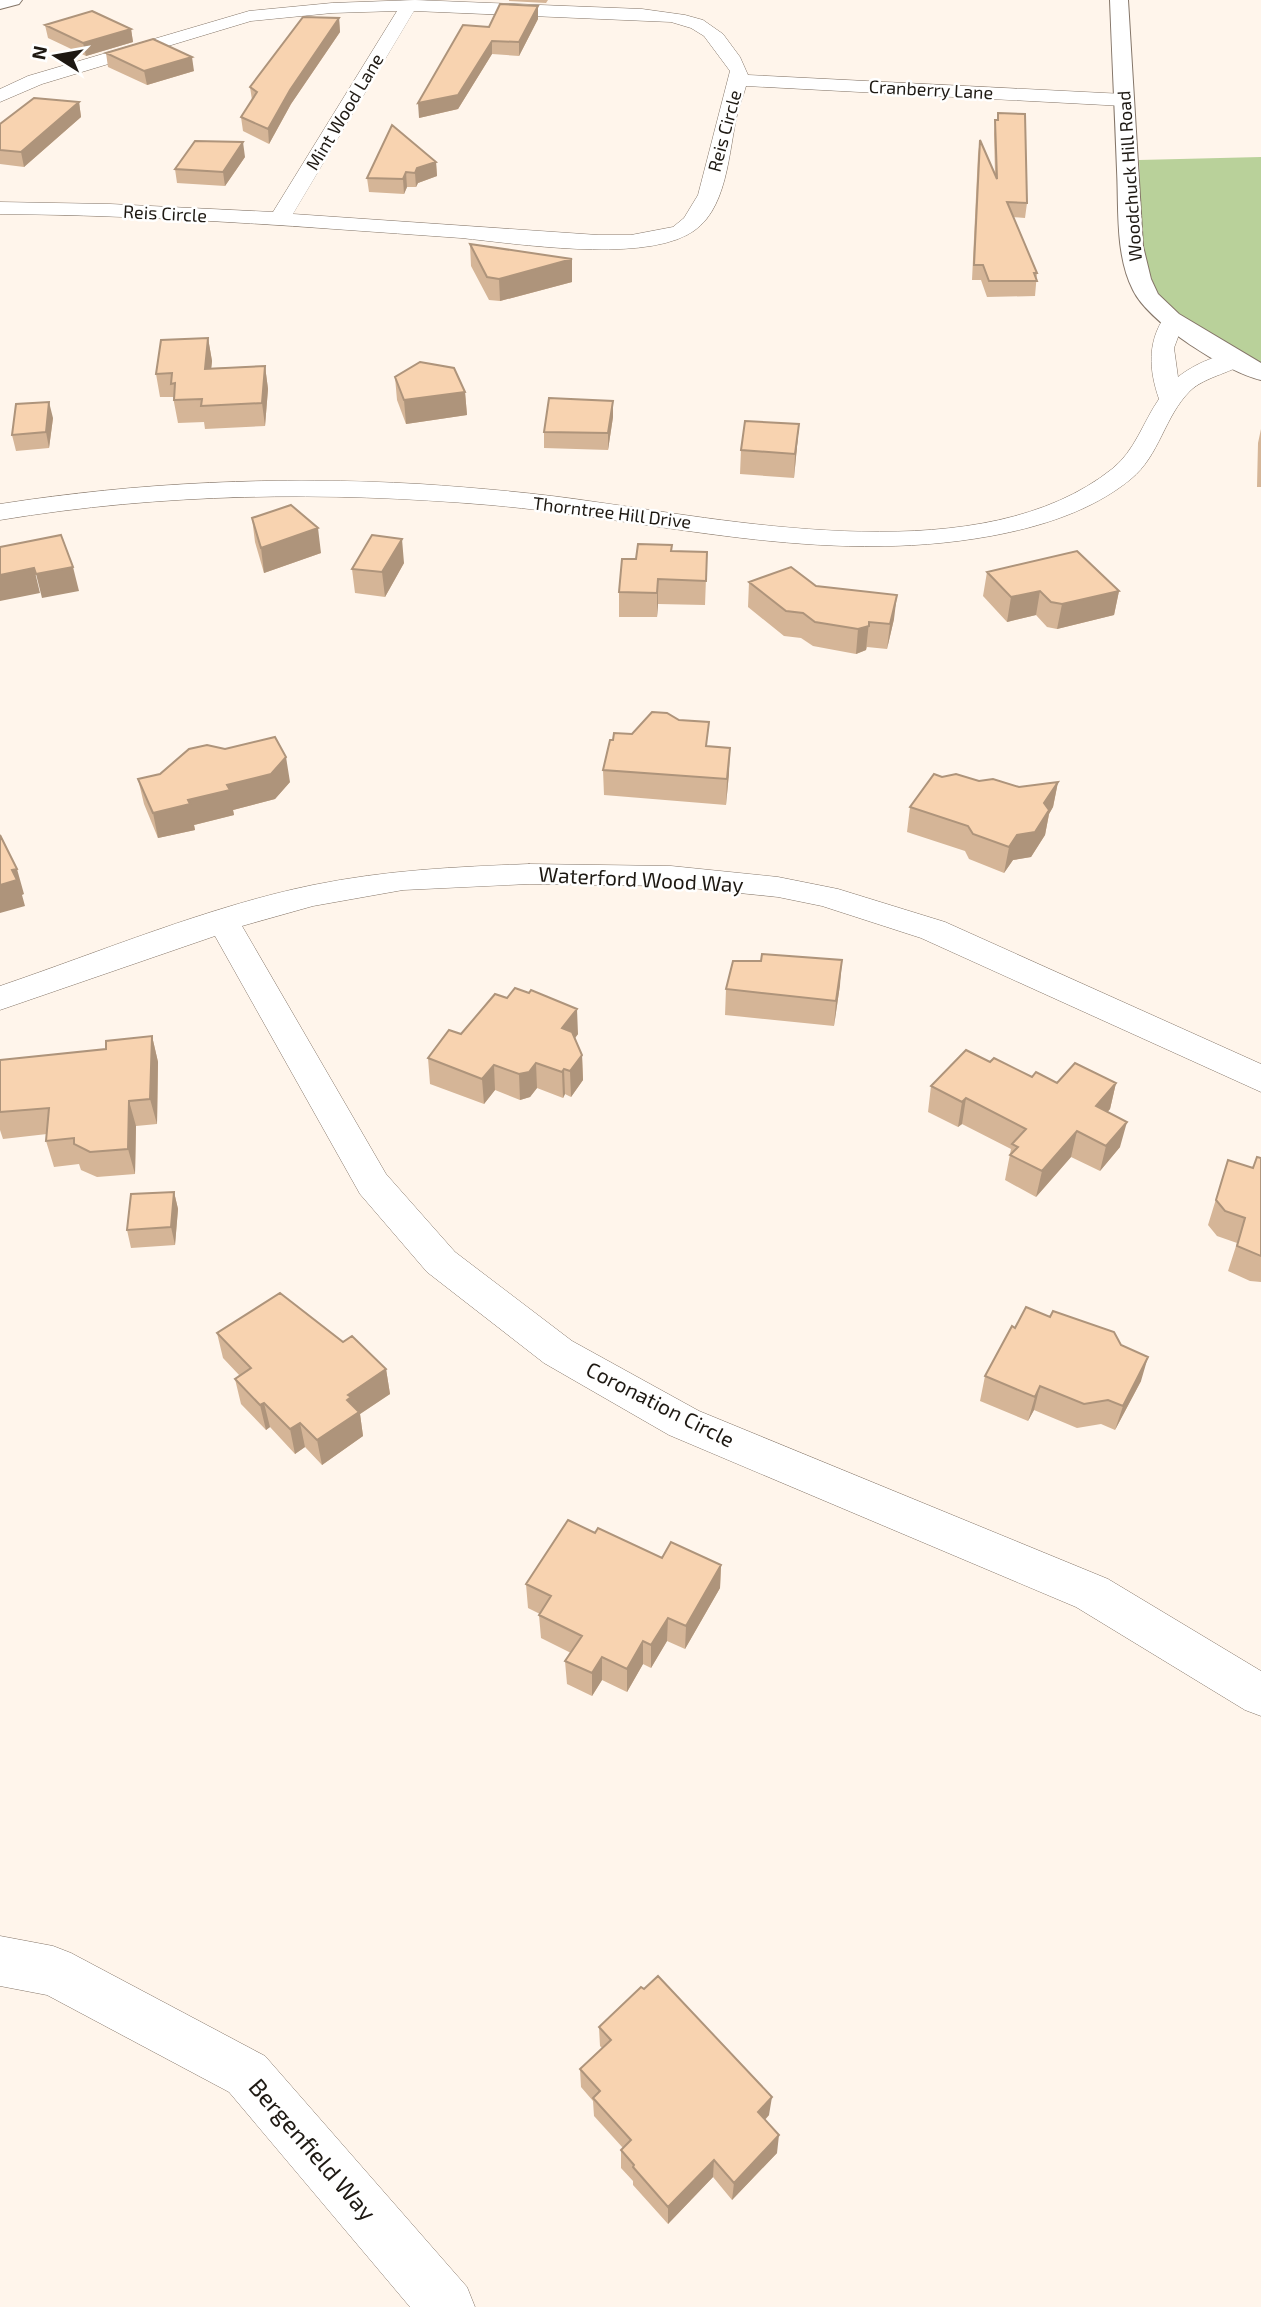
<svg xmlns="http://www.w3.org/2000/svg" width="1261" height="2307" font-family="'Exo 2',sans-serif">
<rect width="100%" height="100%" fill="#fff5eb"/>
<!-- green -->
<path fill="#b9d19a" d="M1261 157V365C1231 347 1183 325 1162 298 1138 267 1141 199 1139 160Z"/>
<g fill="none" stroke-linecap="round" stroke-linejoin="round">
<defs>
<path id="street" d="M415 0 642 9 685 15 703 20 723 34 740 57 748 75 1124 94 1133 100 1124 106 746 86C744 94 740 103 738 111 728 150 729 214 687 235 636 262 519 244 461 238 419 235 376 232 334 229 223 221 112 215 0 214V202L110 204 273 212 397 11 332 13 251 21 42 84 0 102V89L28 76 249 11 332 3ZM414 11 671 22 691 28 704 36 730 71 698 195 684 218 673 227 631 235H598L293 214Z
M1173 314 1181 316 1184 321 1174 348 1178 377C1193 365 1223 350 1243 355L1247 360C1237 372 1205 376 1190 391 1164 417 1160 455 1131 479 1092 511 1040 527 991 536 820 567 659 520 490 505 325 491 163 493 0 520V504C140 482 278 476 420 484 478 488 537 493 596 502 745 523 984 571 1112 469 1135 451 1143 422 1159 399 1149 370 1147 342 1165 316Z
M529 864 671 866 778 877 838 889 945 922 1261 1064V1092L921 938 822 906 778 897 671 886 529 884 403 890 313 906 242 926 386 1174 455 1252 572 1341 699 1411 1108 1579 1261 1671V1716L1245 1710 1076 1607 669 1435 544 1363 427 1272 360 1194 215 936 0 1010V986C100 952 210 906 313 885 387 870 454 867 529 864Z
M0 1936 53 1946 71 1953 265 2056 467 2287 475 2307H410L229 2092 47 1995 0 1986Z"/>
<path id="secondary" d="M1110 0H1128L1143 246 1151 279 1158 294 1179 314 1261 363V380C1226 372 1149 323 1133 290 1115 255 1119 208 1117 170 1115 113 1112 57 1110 0Z"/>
<path id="highway" d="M0 0H22L19 4 0 9Z"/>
</defs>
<!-- street casing -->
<use href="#street" stroke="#847568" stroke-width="1"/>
<!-- secondary casing -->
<use href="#secondary" stroke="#847568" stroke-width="2"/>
<!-- highway casing -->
<use href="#highway" stroke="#847568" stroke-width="2"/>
<!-- street -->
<use href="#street" fill="#fff" fill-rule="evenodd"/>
<!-- secondary -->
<use href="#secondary" fill="#fff" fill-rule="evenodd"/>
<!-- highway -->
<use href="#highway" fill="#fff" fill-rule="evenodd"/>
</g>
<!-- wall -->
<path fill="#d5b597" d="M509 0H548L546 3 509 1Z
M538 6V19L519 56 492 54 458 109 419 118 489 27Z
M339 18 340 32 291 104 269 144 243 131 241 117 252 100 250 87Z
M45 25 131 29 133 42 86 56 48 38Z
M106 53 194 71 147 85 108 67Z
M79 102 81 117 24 167 0 164V124Z
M998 113 1027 203 1025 218 1013 217 1037 273 1035 296 987 297 981 280H972L978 154 980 140 995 174 994 134 995 120H997Z
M245 157 225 186 177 183 175 169Z
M436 162 437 176 418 183 416 187H407L404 194 369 192 367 178Z
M470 244 572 282 500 301 489 300 471 266Z
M208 338 212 361 211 368 265 366 268 389 265 426 205 429 204 422 178 423 173 397H160L156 374Z
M395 377 465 392 467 415 406 424 397 400Z
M613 401V417L608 450 544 448V432Z
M53 418 49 448 16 451 12 435Z
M799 424 794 478 740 474 741 450Z
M1261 429V487H1257L1258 443Z
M252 518 321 553 264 573 255 542Z
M672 551 707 552 705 605 658 604 657 617H619V592L636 559Z
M404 563 385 597 355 593 352 569Z
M987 572 1119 591 1114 615 1057 629 1047 627 1036 615 1007 622 983 596Z
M749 582 816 586 894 619 887 649 867 647 866 650 856 654 813 646 801 638 784 636 748 607Z
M613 740 708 746 729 773 726 805 604 795 603 770Z
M942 777 979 781 1019 787 1058 782 1053 807 1049 814 1045 835 1031 857 1013 860 1004 873 969 859 965 851 907 832 910 807Z
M138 779 290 782 275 799 233 810 234 815 194 825 195 830 158 838 144 804Z
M840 985 834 1026 725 1015 726 989Z
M461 1034H578L575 1038 582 1055 583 1080 571 1097 565 1094 563 1098 537 1088 530 1097 520 1100 495 1090 484 1104 430 1084 428 1058Z
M152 1036 158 1062 157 1124 136 1126 135 1174 97 1177 81 1170 79 1164 54 1167 46 1141 47 1134 3 1139 0 1130V1060L106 1049Z
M990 1062 1032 1077 1057 1083H1116L1110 1109 1107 1112 1120 1147 1100 1171 1071 1157 1036 1197 1005 1180 1011 1149 962 1124 958 1127 928 1112 931 1086Z
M1261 1158V1282L1250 1281 1228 1271 1237 1243 1217 1236 1208 1225 1228 1160 1253 1168Z
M174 1192 178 1209 175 1245 131 1248 127 1230Z
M217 1333 343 1342 386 1369 390 1394 360 1414 363 1436 322 1465 305 1447 295 1454 270 1427 266 1430 241 1404 235 1379 240 1376 223 1358Z
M985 1376 1141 1381 1115 1430 1101 1424 1077 1428 1034 1410 1028 1421 980 1401Z
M595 1533 662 1558 721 1565 720 1588 685 1649 667 1641 651 1668 643 1664 627 1692 602 1680 592 1696 567 1684 565 1661 571 1653 541 1638 539 1615 540 1614 528 1608 526 1584Z
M599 2027 769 2115 765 2120 777 2153 732 2200 713 2177 668 2224 633 2185V2181L621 2168V2150L623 2148 594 2116 593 2101 581 2087 580 2069 602 2048 600 2046Z"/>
<!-- shaded-wall -->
<path fill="#ae947b" d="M538 6V19L519 56V42Z
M339 18 340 32 291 104 269 144 268 129 290 90Z
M131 29 133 42 86 56 83 43Z
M492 41V54L458 109 419 118 418 103Z
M192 57 194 71 147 85 144 71Z
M79 102 81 117 24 167 21 152Z
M243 142 245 157 225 186 223 172Z
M436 162 437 176 418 183 416 187 415 173 417 168Z
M406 172 407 187 404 194 403 179Z
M572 259V282L500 301 499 279Z
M208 338 212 361 209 392 205 369Z
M265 366 268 389 265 426 262 403Z
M465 392 467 415 406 424 404 400Z
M613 401V417L608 450V433Z
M49 402 53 418 49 448 46 432Z
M799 424 797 447 794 478 795 454Z
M318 528 321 553 264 573 261 548Z
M402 539 404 563 385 597 382 572Z
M73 567 79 591 42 598 36 574Z
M34 568 40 593 0 601V575Z
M658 579V604L657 617V593Z
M1040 591 1036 615 1007 622 1011 597Z
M1119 591 1114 615 1057 629 1062 604Z
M897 595 894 619 887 649 890 624Z
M869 622 866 650 856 654 858 629Z
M730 748 729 773 726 805 727 779Z
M286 757 290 782 275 799 233 810 234 815 194 825 195 830 158 838 153 813 227 785Z
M1058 782 1053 807 1049 814 1045 835 1031 857 1013 860 1004 873 1009 847 1017 835 1044 803Z
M17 869 24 894 22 895 25 906 0 913V885L12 870Z
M842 960 840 985 834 1026 836 1001Z
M577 1009 578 1034 563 1054 562 1028Z
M152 1036 158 1062 157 1124 150 1099Z
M582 1055 583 1080 571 1097 570 1071Z
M536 1063 537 1088 530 1097 520 1100 519 1074Z
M494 1065 495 1090 484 1104 482 1079Z
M564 1069 565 1094 563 1098 562 1072Z
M1116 1083 1110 1109 1090 1132 1096 1106Z
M966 1098 962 1124 958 1127 962 1102Z
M129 1101 136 1126 135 1174 128 1149Z
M1127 1122 1120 1147 1100 1171 1106 1146Z
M1077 1131 1071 1157 1036 1197 1042 1171Z
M174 1192 178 1209 175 1245 171 1227Z
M1148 1357 1141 1381 1115 1430 1123 1406Z
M386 1369 390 1394 360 1414 363 1436 322 1465 317 1440 347 1400 348 1395Z
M1040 1386 1034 1410 1028 1421 1035 1397Z
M264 1403 270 1427 266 1430 260 1405Z
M300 1423 305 1447 295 1454 290 1429Z
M721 1565 720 1588 685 1649 686 1626Z
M668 1618 667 1641 651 1668V1645Z
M643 1641V1664L627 1692V1669Z
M602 1657V1680L592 1696V1673Z
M772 2097 769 2115 755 2130 758 2112Z
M779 2135 777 2153 732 2200 734 2183Z
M714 2160 713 2177 668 2224V2207Z"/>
<!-- building -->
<path fill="#f8d3b0" stroke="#ae947b" stroke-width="2" d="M500 4 538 6 519 42 492 41 458 95 418 103 463 25 489 27Z
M92 11 131 29 83 43 45 25Z
M303 17 339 18 290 90 268 129 241 117 257 92 250 87Z
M153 39 192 57 144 71 106 53Z
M34 98 79 102 21 152 0 150V124Z
M998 113 1025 114 1027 203 1007 202 1037 273H1034L1037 281H989L983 265H974L980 140 997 179 995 120H998Z
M392 125 436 162 417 168 415 173 406 172 403 179 367 178Z
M195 141 243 142 223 172 175 169Z
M470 244 572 259 499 279 487 277Z
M208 338 205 369 265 366 262 403 201 406 202 399 174 400 175 383 171 384 172 373 156 374 161 340Z
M420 362 454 368 465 392 404 400 395 377Z
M549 398 613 401 608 433 544 432Z
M49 402 46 432 12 435 16 404Z
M745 421 799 424 795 454 741 450Z
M291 505 318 528 261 548 252 518Z
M61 535 73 567 36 574 34 568 0 575V547Z
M372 535 402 539 382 572 352 569Z
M638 544 672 545 671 551 707 552 706 581 658 579 657 593 619 592 622 559H636Z
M1077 551 1119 591 1062 604 1051 602 1040 591 1011 597 987 572Z
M791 567 816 586 897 595 890 624 869 622V626L858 629 815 622 803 613 786 611 749 582Z
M652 712 667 713 679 720 709 722 706 746 730 748 727 779 603 770 610 740H613L614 733 632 734Z
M275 737 286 757 271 774 227 785 230 790 188 800 190 804 153 813 138 779 160 774 189 749 207 745 225 749Z
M934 774 942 777 956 774 979 781 993 779 1019 787 1058 782 1044 803 1049 810 1035 832 1017 835 1009 847 973 834 968 826 910 807Z
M0 835 17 869 12 870 17 880 0 885Z
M762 954 842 960 836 1001 726 989 733 961H761Z
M515 988 529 993 531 990 577 1009 562 1028 572 1032 582 1055 570 1071 564 1069 562 1072 536 1063 529 1072 519 1074 494 1065 482 1079 428 1058 449 1030 461 1034 495 994 507 998Z
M152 1036 150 1099 129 1101 128 1149 90 1152 74 1144V1138L46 1141 49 1108 0 1112V1060L106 1049V1041Z
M966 1050 990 1062 994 1058 1032 1077 1036 1072 1057 1083 1075 1063 1116 1083 1096 1106 1127 1122 1106 1146 1077 1131 1042 1171 1010 1155 1018 1147 1012 1144 1026 1129 966 1098 962 1102 931 1086Z
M1257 1157 1261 1158V1256L1237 1246 1245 1218 1225 1211 1216 1200 1228 1160 1253 1168Z
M174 1192 171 1227 127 1230 131 1194Z
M280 1293 343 1342 352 1336 386 1369 348 1395 351 1397 347 1400 359 1412 317 1440 300 1423 290 1429 264 1403 260 1405 235 1379 251 1368 217 1333Z
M1026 1307 1050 1317 1053 1311 1114 1332 1121 1345 1148 1357 1123 1406 1108 1400 1084 1404 1040 1386 1035 1397 985 1376 1012 1326 1015 1328Z
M568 1520 595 1533 598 1528 662 1558 671 1542 721 1565 686 1626 668 1618 651 1645 643 1641 627 1669 602 1657 592 1673 565 1661 582 1636 539 1615 551 1596 526 1584Z
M658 1976 772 2097 758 2112 779 2135 734 2183 714 2160 668 2207 633 2167 634 2165 621 2150 631 2140 593 2098 600 2091 580 2069 611 2040 599 2027 641 1987 644 1989Z"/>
<g text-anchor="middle" stroke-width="5" stroke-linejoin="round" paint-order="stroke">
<!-- far-street labels -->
<g font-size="18" fill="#1e1913" stroke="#fff">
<text transform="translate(931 90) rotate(3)" y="6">Cranberry Lane</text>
<text transform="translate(345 112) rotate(-59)" y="6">Mint Wood Lane</text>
<text transform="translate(725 131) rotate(-75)" y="6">Reis Circle</text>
<text transform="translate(1130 176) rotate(-94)" y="6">Woodchuck Hill Road</text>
<text transform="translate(165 214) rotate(3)" y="6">Reis Circle</text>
<text transform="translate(612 513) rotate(7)" y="6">Thorntree Hill Drive</text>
</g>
<!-- street labels -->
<g font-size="21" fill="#1e1913" stroke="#fff">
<text transform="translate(641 880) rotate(3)" y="7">Waterford Wood Way</text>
<text transform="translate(660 1405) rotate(27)" y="7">Coronation Circle</text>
</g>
<!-- near-street labels -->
<g font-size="24" fill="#1e1913" stroke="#fff">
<text transform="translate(312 2150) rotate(49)" y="8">Bergenfield Way</text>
</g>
</g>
<!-- north arrow -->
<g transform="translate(56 56) rotate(281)" stroke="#ffffff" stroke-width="5" paint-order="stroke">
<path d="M0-5L12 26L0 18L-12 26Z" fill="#1e1913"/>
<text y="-10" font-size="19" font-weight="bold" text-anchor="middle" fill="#1e1913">N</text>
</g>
</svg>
